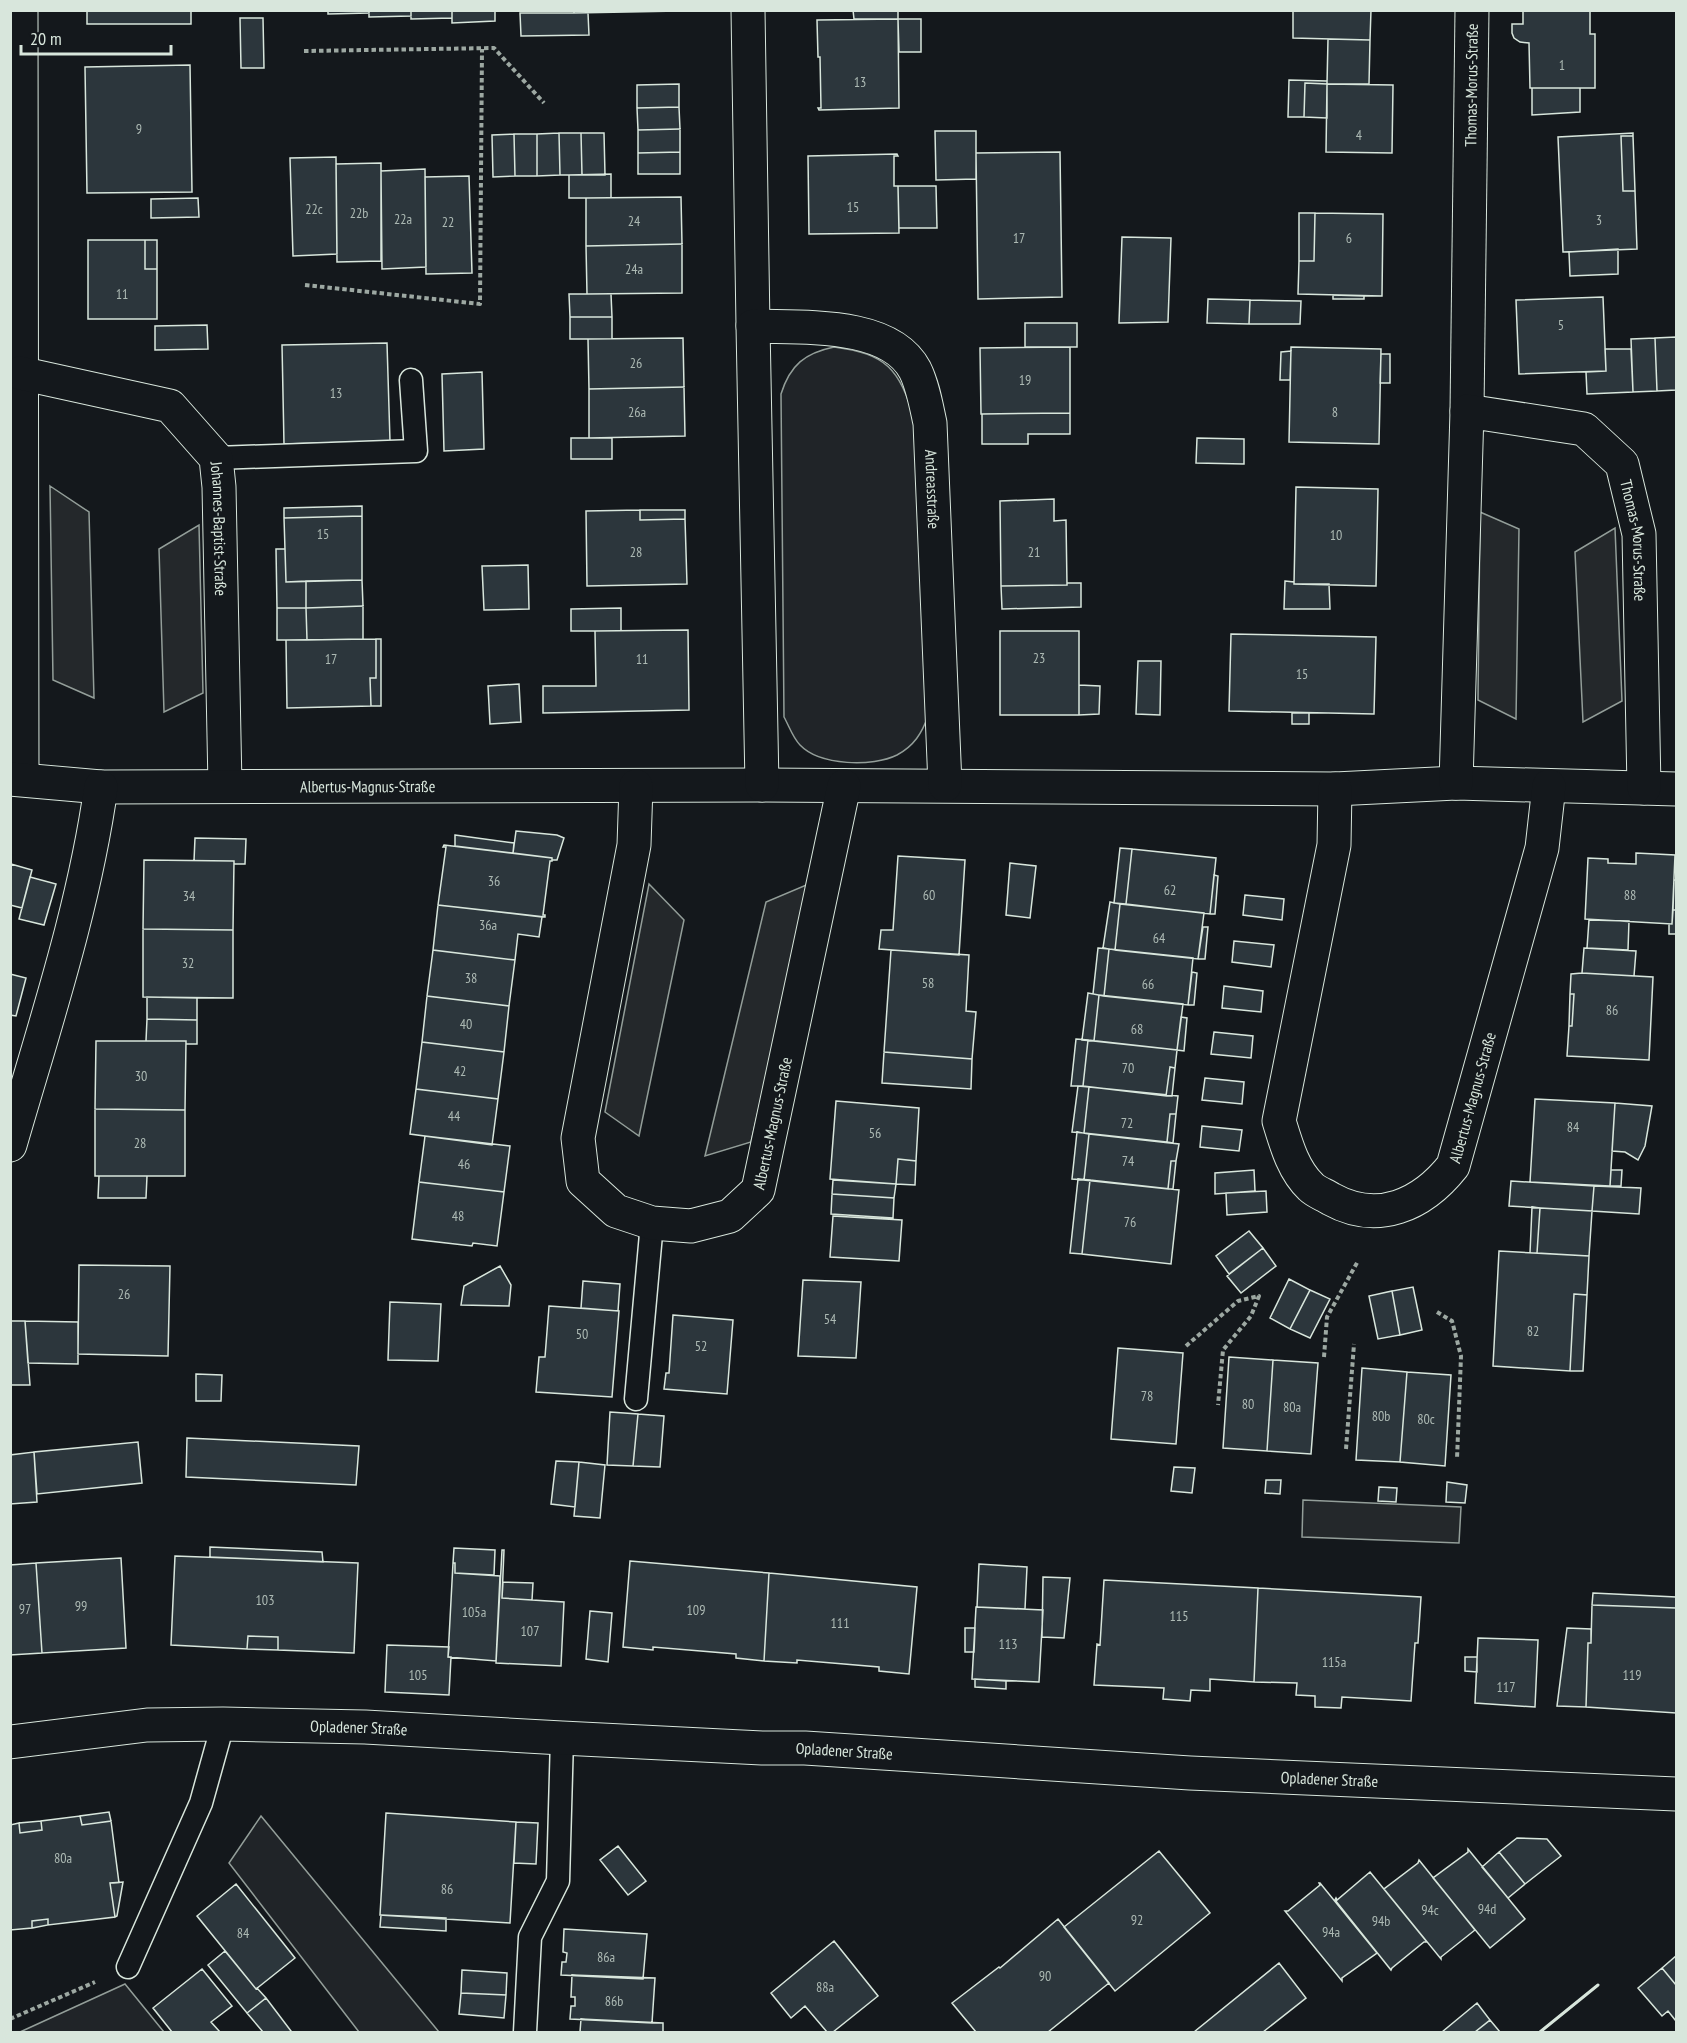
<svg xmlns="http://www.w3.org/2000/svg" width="1687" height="2043" font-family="'PT Sans Narrow',sans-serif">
<rect width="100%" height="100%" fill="#14181c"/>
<!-- green -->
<path fill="#202428" stroke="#939e99" stroke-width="1.5" d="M834 347C887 354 899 369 914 418L928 716C922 733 914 746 897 755 873 767 820 766 800 745 793 738 789 726 784 717L781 394C790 365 805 353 834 347Z
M261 1816 439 2032H359L229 1863Z
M125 1984 164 2032H20Z"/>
<!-- parking -->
<path fill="#24282b" stroke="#939e99" stroke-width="1.5" d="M50 486 89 512 94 698 53 680Z
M1480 512 1519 529 1516 719 1478 700Z
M199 525 203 693 164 712 159 549Z
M1615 528 1622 701 1583 722 1575 552Z
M811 883 751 1142 705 1156 766 902Z
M649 884 684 920 639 1136 605 1112Z
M1303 1500 1461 1507 1459 1543 1302 1537Z"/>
<!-- building -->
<path fill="#2c363c" stroke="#d8e6dc" stroke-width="1.5" d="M87 10H191V24H87Z
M328 10H369V13L328 14Z
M369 10H411V16L369 17Z
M411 10H452V18L411 19Z
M452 10H495V21L452 23Z
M574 10H679V11L574 13Z
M853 10H898V19H854Z
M1293 10H1371L1370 40 1293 38Z
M1523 10H1590V34H1595V88H1530L1529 43 1520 42 1514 38 1512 33V24H1523Z
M520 13H588L589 35 521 36Z
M240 18H263L264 68H241Z
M898 19 899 108 819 110 818 108H821L820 57H818L817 20Z
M898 19H921V52H899Z
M1328 39 1370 40 1369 84H1327Z
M190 65 192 192 87 193 85 67Z
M1289 80 1327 81V84L1305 83 1304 117H1288Z
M1305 83 1327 84V118L1304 117Z
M679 84V107L637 108V85Z
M1327 84 1393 85 1392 153 1326 152Z
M1532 88H1580V112L1532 115Z
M679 107 680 129 638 130 637 108Z
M680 129V152L638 153V130Z
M935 131H976V179L936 180Z
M559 133 560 175 537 176V134Z
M559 133H581L582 175H560Z
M581 133H604L605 175H582Z
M1633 133V136H1621L1623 191H1635L1637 249 1563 252 1558 137Z
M514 134 515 176 493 177 492 135Z
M514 134H537V176H515Z
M1621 136H1633L1635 191H1623Z
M680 152V174H638V153Z
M1060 152 1062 297 978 299 976 153Z
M897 154 898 156H894V186H898L899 233 809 234 808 156Z
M336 157 337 254 293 256 290 158Z
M381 163V261L337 262 336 164Z
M425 169 426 267 382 269 381 171Z
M611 174V198H569V175Z
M469 176 472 273 426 274 425 177Z
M898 186H936L937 228H899Z
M681 197 682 244 586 246V198Z
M198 198 199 217 151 218V199Z
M1299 213H1315L1314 261H1299Z
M1315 213 1383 214 1382 296 1298 294 1299 261H1314Z
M1122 237 1171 238 1168 322 1119 323Z
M88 240H145V269H157V319H88Z
M145 240H157V269H145Z
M682 244V293L587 294 586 246Z
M1618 249V274L1570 276 1569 252Z
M569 294H611L612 317H570Z
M1333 295 1364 296V299H1333Z
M1603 297 1606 371 1519 374 1516 300Z
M1208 299 1250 300 1249 324 1207 323Z
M1250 300 1301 301 1300 324H1249Z
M570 317H612V339H570Z
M1025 323H1077V347H1025Z
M207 325 208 349 155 350V326Z
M1676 337V390L1657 391 1655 338Z
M683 338 684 387 589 389 588 339Z
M1655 338 1657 391 1633 392 1631 339Z
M387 343 390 441 284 444 282 345Z
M1070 347V413L981 414 980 348Z
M1291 347 1381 349 1379 444 1289 442Z
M1605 349H1631L1633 392 1587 394 1586 372 1606 371Z
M1291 351 1290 380H1280L1281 352Z
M1381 354H1390V383H1380Z
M482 372 484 449 444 451 442 374Z
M684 387 685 436 589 438V389Z
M1070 413V434H1028V444H982V414Z
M571 438H612V459H571Z
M1197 438 1244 439V464L1196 463Z
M1296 487 1378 489 1376 586 1294 584Z
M1054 499V521L1066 520 1067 585 1001 586 1000 501Z
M362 506V516L284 518V508Z
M640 510V520L685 519 687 584 587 586 586 511Z
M640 510H685V519L640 520Z
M362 516V580L286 582 284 518Z
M276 549H285L286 582 306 581V608H277Z
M528 565 529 609 484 610 482 566Z
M362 580 363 606 306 608V581Z
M1285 581 1294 582V584H1329L1330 609H1284Z
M1067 583H1081V607L1002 609 1001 586 1067 585Z
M363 606V639L307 640 306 608Z
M277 608H306L307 640H277Z
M621 608V631H571V609Z
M688 630 689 710 543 713V686H596L595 631Z
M1000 631H1079V715H1000Z
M1231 634 1376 637 1374 714 1229 711Z
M376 639V678H370L371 706 287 708 286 640Z
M376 639H381V706H371L370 678H376Z
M1138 661H1161L1160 715 1136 714Z
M519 684 521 722 490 724 488 686Z
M1079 685 1100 686 1099 714 1079 715Z
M1292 713H1309V724H1292Z
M516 831 557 835 564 838 557 860H552V858L513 853Z
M455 835 514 843 513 853 455 846Z
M195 838 246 839 245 864H234V861H194Z
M444 845 552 858V861H550L543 915H545V917L438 905 446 847H443Z
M1120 848 1132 849 1126 904 1114 903Z
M1132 849 1216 858 1210 914 1126 904Z
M1636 853 1675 855 1672 924 1585 919 1588 858 1608 859V863L1636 864Z
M898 856 965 860 959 955 879 949 881 930H893Z
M144 860 234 861 233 930 143 929Z
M1010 863 1036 866 1030 918 1006 915Z
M11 864 32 870 22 908 10 905Z
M1214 875 1218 876 1215 914H1210Z
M30 877 56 884 44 925 19 919Z
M1674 880H1676V910H1673Z
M1245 895 1284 899 1282 920 1243 915Z
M1110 902 1120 904 1115 950 1103 948Z
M1120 904 1204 913 1198 959 1115 950Z
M438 905 542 917 539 937 518 934 515 960 433 950Z
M1673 910H1676V934H1669V924H1672Z
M1589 920 1629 921 1628 950 1587 948Z
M1203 927H1208L1205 959H1198Z
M143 929 233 930V998L143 997Z
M1234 941 1274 945 1271 967 1232 962Z
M1098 948 1109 949 1104 996 1093 994Z
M1584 948 1636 951 1634 976 1582 973Z
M1109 949 1193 958 1188 1005 1104 996Z
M433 950 515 960 509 1006 427 996Z
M891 950 969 955 966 1011 976 1012 972 1059 884 1052Z
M1192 972 1197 973 1194 1005H1188Z
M1582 973 1653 977 1649 1060 1567 1056 1569 1026H1572L1574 994H1570L1571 974Z
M10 974 26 978 16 1016 10 1015Z
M1224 986 1263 991 1261 1012 1222 1008Z
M1088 993 1099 995 1094 1041 1082 1040Z
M1570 994H1574L1572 1026H1569Z
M1099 995 1183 1004 1177 1050 1094 1041Z
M427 996 509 1006 504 1052 422 1042Z
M147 997 197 998V1020L147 1019Z
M1181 1017 1187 1018 1184 1051 1177 1050Z
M147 1019 197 1020V1044H186V1041H146Z
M1214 1032 1253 1036 1251 1058 1211 1054Z
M1076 1039 1088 1040 1083 1086H1071Z
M1088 1040 1177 1050 1175 1068 1170 1067 1166 1096 1083 1086Z
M96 1041H186L185 1110 95 1109Z
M422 1042 504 1052 498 1099 416 1089Z
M884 1052 972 1059 971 1089 882 1083Z
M1170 1067 1175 1068 1172 1096H1166Z
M1205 1078 1244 1082 1242 1104 1202 1100Z
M1078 1086 1089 1087 1084 1133 1072 1132Z
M1089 1087 1178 1096 1176 1114H1170L1167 1142 1084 1133Z
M416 1089 498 1099 492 1145 410 1134Z
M1535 1099 1615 1103 1610 1186 1530 1182Z
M836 1101 919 1108 916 1161 898 1159 896 1184 830 1179Z
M1615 1103 1652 1106 1645 1146 1638 1160 1625 1152 1612 1151Z
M95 1109 185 1110V1176H95Z
M1170 1114H1176L1173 1143 1167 1142Z
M1202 1126 1242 1130 1239 1151 1200 1147Z
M1077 1132 1089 1134 1084 1180 1072 1179Z
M1089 1134 1179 1144 1176 1161H1171L1168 1189 1084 1180Z
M425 1136 510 1146 504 1192 419 1182Z
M898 1159 916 1161 915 1185 896 1184Z
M1171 1161H1176L1173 1189H1168Z
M1254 1170 1255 1191 1215 1194V1173Z
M1611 1170H1622L1621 1186H1610Z
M99 1176H147L146 1198H98Z
M1078 1179 1090 1180 1082 1254 1070 1253Z
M833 1180 896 1184 894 1198 832 1194Z
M1090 1180 1179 1190 1171 1264 1082 1254Z
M1511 1181 1594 1186 1592 1211 1509 1206Z
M419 1182 504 1192 497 1246 473 1243 472 1246 412 1239Z
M1594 1186 1641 1188 1639 1214 1592 1211Z
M1266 1191 1267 1212 1227 1215 1226 1193Z
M832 1194 894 1198 893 1218 831 1214Z
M1532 1207 1540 1208 1537 1253H1530Z
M1540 1208 1592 1211 1589 1256 1537 1253Z
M833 1216 902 1220 899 1261 830 1257Z
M1249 1231 1263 1248 1229 1274 1216 1256Z
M1263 1248 1276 1266 1241 1293 1227 1276Z
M1499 1251 1589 1256 1587 1295 1574 1294 1570 1371 1493 1366Z
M79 1265 170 1266 168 1356 78 1354Z
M500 1266 511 1285 509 1306 461 1305 464 1286Z
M1289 1279 1310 1290 1290 1329 1270 1318Z
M803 1280 861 1282 856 1358 798 1356Z
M583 1281 620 1284 618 1311 581 1308Z
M1413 1287 1422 1330 1400 1335 1392 1291Z
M1310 1290 1330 1299 1310 1338 1290 1329Z
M1392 1291 1400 1335 1378 1339 1369 1296Z
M1574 1294 1587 1295 1583 1371H1570Z
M390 1302 441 1304 438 1361 388 1360Z
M549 1306 619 1311 612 1397 536 1392 539 1357H545Z
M673 1315 733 1320 727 1394 664 1389 666 1373H669Z
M10 1321H25L30 1385H10Z
M25 1321 78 1322V1364L28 1363Z
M1118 1348 1183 1353 1176 1444 1111 1439Z
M1229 1357 1273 1360 1267 1451 1223 1448Z
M1273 1360 1318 1363 1311 1454 1267 1451Z
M1362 1368 1407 1372 1400 1462 1356 1460Z
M1407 1372 1451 1375 1445 1466 1400 1462Z
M196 1374 222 1375 221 1401H196Z
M610 1412 638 1414 633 1466 607 1465Z
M638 1414 664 1416 660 1467 633 1466Z
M187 1438 359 1446 356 1485 186 1477Z
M138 1442 142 1483 37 1494 34 1452Z
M34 1452 37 1502 10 1504V1455Z
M556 1461 579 1462 575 1507 551 1504Z
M579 1462 605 1465 600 1518 574 1516Z
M1174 1467 1195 1468 1192 1493 1171 1491Z
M1266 1480H1281L1280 1494 1265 1493Z
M1447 1482 1467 1485 1465 1503 1446 1502Z
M1379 1487 1397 1488 1396 1502 1378 1501Z
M210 1547 322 1552 323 1562 210 1557Z
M454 1548 495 1550 494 1575 455 1573V1563H453Z
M502 1550H504L502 1598 564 1602 561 1666 496 1663Z
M175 1556 358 1563 354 1653 278 1650V1637L248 1636 247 1649 171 1645Z
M121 1558 126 1648 42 1653 36 1563Z
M630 1561 769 1573 764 1661 736 1658V1654L653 1647V1650L623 1647Z
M36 1563 42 1653 10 1655V1565Z
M453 1563H455V1573L500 1576 496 1661 448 1657Z
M979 1564 1027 1567 1025 1609 977 1607Z
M769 1573 917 1587 909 1674 879 1671V1667L797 1660V1663L764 1661Z
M1043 1577 1070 1578 1064 1638 1042 1637Z
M1104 1580 1258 1588 1254 1682 1210 1679V1691L1191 1690 1190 1701 1163 1699 1164 1688 1094 1685 1097 1644 1100 1645Z
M503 1582 533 1583 532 1600 502 1598Z
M1258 1588 1421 1597 1418 1643H1415L1411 1701 1342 1697 1341 1708 1315 1707V1696L1296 1695 1297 1683 1254 1682Z
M1593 1593 1676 1597V1608L1592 1605Z
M1592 1605 1676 1608V1713L1586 1707 1588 1643H1591Z
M976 1607 1043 1610 1039 1682 972 1679Z
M590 1611 612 1613 608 1662 586 1659Z
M965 1628H975L974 1652H965Z
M1567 1628 1591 1629V1643H1588L1586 1707 1557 1706Z
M248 1636 278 1637V1650L247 1649Z
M1478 1638 1538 1640 1535 1707 1475 1703Z
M387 1645 449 1647 448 1657H451L449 1695 385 1692Z
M1465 1657H1477V1672L1465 1671Z
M975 1679 1006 1681V1689L975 1687Z
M109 1812 111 1821 82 1825 80 1816Z
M386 1813 516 1822 510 1923 380 1915Z
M80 1816 82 1825 111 1821 119 1883H110L115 1917 48 1925V1919L32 1921V1928L10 1930V1825L19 1823 20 1833 42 1830 41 1821Z
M41 1821 42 1830 20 1833 19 1823Z
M516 1822 538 1823 536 1864 514 1863Z
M1517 1838 1547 1839 1561 1856 1525 1884 1499 1852Z
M618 1846 646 1881 628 1895 600 1860Z
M1468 1849 1525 1919 1490 1948 1433 1878 1468 1852Z
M1159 1851 1210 1913 1115 1991 1064 1927Z
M1499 1852 1525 1884 1508 1898 1482 1867Z
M1419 1860 1475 1930 1441 1957V1959L1384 1889 1418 1863Z
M1370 1872 1427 1942H1424L1392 1968 1391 1970 1335 1900 1336 1898 1337 1900Z
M123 1882 117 1916 115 1917 110 1883Z
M1319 1883H1320L1377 1953 1342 1978V1981L1285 1911H1288L1320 1885Z
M236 1884 295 1958 256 1989 197 1916Z
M381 1915 446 1918V1931L380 1927Z
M48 1919V1925L32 1928V1921Z
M1058 1919 1109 1983 1048 2032H976L952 2003 999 1967 1000 1968Z
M564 1929 647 1934 643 1979 561 1975 562 1962H566L567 1953 563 1952Z
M834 1941 878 1996 833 2032H827L805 2006 791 2018 771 1993Z
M225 1951 256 1989 257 1988 266 1998 247 2013 208 1965Z
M1676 1956V1985L1662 1968Z
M1279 1963 1306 1998 1263 2032H1194Z
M1662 1968 1676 1985V2021L1668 2011 1662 2016 1638 1988Z
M202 1969 232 2006 211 2022 220 2032H172L153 2008Z
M462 1970 507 1973 506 1995 461 1993Z
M572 1975 655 1978 652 2023 570 2019 571 2006H575V1997H571Z
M461 1993 506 1995 504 2018 459 2014Z
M266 1998 291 2031 289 2032H263L247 2013Z
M1477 2003 1490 2020 1475 2032H1442Z
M581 2019 663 2023V2032H580Z
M1490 2020 1500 2032H1475Z"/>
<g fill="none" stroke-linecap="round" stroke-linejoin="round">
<defs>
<path id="service" d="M216 458 416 451 411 380
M636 1399 652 1223
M128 1967 201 1803 223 1724
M525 2032 530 1937 558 1881 562 1738"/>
<g id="minor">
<path d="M21 10 22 779"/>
<path d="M748 10 753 326"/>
<path id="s1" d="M20 373 170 406 216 458 219 487 225 786"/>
<path id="s2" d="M1467 411 1472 10"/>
<path id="s3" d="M10 779 101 787 762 785 1335 789 1456 783 1676 789"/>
<path id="s4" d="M1456 783 1467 411 1584 429 1622 464 1639 534 1644 788"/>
<path id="s5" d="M762 785 753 326C801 328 889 321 915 370 923 386 926 405 930 423L945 785"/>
<path id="s6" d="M636 786 634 845 578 1138 583 1181 616 1211 652 1223 691 1226 730 1216 758 1190 844 786"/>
<path id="s7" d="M1335 789 1334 845 1279 1121C1286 1144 1293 1170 1311 1187 1316 1192 1325 1195 1331 1199 1378 1225 1422 1205 1453 1166L1542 848 1549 786"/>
<path d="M10 1145C44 1027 84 909 101 787"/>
<path id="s8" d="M10 1742 147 1725 223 1724 365 1727 562 1738 762 1748H805L1190 1773 1676 1794"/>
</g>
</defs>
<!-- service casing -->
<use href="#service" stroke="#d8e6dc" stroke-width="25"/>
<!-- minor casing -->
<use href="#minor" stroke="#d8e6dc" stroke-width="35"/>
<!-- path -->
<path stroke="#9da8a2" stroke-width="4" stroke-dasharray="4.5 3" stroke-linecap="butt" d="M304 51 494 48 544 103
M305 285 480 304 482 49
M1437 1312 1452 1321 1461 1356 1457 1459
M1186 1346 1238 1301 1259 1296 1251 1316 1223 1350 1218 1405
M1324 1357 1327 1317 1358 1261
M1346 1449 1354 1344
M10 2019 95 1982"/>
<!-- service -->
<use href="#service" stroke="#14181c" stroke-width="22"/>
<!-- minor -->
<use href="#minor" stroke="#14181c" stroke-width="33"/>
<!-- wall -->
<path stroke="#d8e6dc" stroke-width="3" d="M1540 2032 1598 1985"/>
</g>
<g text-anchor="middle" stroke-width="4.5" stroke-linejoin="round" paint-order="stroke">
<!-- number labels -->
<g font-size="14" fill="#adbab4">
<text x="1562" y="70">1</text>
<text x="860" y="87">13</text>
<text x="139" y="134">9</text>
<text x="1359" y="140">4</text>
<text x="853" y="212">15</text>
<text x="314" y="214">22c</text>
<text x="359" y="218">22b</text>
<text x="403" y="224">22a</text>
<text x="1599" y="225">3</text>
<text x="634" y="226">24</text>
<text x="448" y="227">22</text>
<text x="1019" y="243">17</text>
<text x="1349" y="243">6</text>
<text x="634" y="274">24a</text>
<text x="122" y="299">11</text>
<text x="1561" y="330">5</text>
<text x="636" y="368">26</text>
<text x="1025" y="385">19</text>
<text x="336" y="398">13</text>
<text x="637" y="417">26a</text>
<text x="1335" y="417">8</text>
<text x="323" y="539">15</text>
<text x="1336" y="540">10</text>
<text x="636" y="557">28</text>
<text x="1034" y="557">21</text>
<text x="1039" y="663">23</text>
<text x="331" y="664">17</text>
<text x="642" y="664">11</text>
<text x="1302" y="679">15</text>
<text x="494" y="886">36</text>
<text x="1170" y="895">62</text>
<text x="929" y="900">60</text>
<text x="1630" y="900">88</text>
<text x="189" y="901">34</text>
<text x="488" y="930">36a</text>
<text x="1159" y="943">64</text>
<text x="188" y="968">32</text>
<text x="471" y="983">38</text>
<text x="928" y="988">58</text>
<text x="1148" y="989">66</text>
<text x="1612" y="1015">86</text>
<text x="466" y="1029">40</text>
<text x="1137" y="1034">68</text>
<text x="1128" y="1073">70</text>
<text x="460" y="1076">42</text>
<text x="141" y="1081">30</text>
<text x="454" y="1121">44</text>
<text x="1127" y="1128">72</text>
<text x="1573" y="1132">84</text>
<text x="875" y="1138">56</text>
<text x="140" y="1148">28</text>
<text x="1128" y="1166">74</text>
<text x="464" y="1169">46</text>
<text x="458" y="1221">48</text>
<text x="1130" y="1227">76</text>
<text x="124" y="1299">26</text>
<text x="830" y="1324">54</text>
<text x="1533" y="1336">82</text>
<text x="582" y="1339">50</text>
<text x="701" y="1351">52</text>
<text x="1147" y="1401">78</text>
<text x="1248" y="1409">80</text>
<text x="1292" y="1412">80a</text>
<text x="1381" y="1421">80b</text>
<text x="1426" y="1424">80c</text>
<text x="265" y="1605">103</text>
<text x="81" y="1611">99</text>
<text x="25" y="1614">97</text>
<text x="696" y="1615">109</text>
<text x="474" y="1617">105a</text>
<text x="1179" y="1621">115</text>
<text x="840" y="1628">111</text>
<text x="530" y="1636">107</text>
<text x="1008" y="1649">113</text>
<text x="1334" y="1667">115a</text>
<text x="418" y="1680">105</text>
<text x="1632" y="1680">119</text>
<text x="1506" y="1692">117</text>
<text x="63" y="1863">80a</text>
<text x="447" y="1894">86</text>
<text x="1487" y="1914">94d</text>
<text x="1430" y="1915">94c</text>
<text x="1137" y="1925">92</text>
<text x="1381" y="1926">94b</text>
<text x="1331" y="1937">94a</text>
<text x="243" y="1938">84</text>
<text x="606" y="1962">86a</text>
<text x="1045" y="1981">90</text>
<text x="825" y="1992">88a</text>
<text x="614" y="2006">86b</text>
</g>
<!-- street labels -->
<g font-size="16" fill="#d8e6dc" stroke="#14181c">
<text dy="6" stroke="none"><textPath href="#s2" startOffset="326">Thomas-Morus-Straße</textPath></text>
<text dy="6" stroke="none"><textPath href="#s5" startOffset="756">Andreasstraße</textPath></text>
<text dy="6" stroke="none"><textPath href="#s1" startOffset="294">Johannes-Baptist-Straße</textPath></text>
<text dy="6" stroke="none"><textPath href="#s4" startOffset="620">Thomas-Morus-Straße</textPath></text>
<text dy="6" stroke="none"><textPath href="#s3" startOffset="358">Albertus-Magnus-Straße</textPath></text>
<text dy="6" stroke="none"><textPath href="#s7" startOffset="645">Albertus-Magnus-Straße</textPath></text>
<text dy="6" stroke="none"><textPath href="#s6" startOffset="669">Albertus-Magnus-Straße</textPath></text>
<text dy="6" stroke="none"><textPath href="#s8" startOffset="350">Opladener Straße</textPath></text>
<text dy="6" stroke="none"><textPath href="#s8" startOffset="836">Opladener Straße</textPath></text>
<text dy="6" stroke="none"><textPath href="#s8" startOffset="1322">Opladener Straße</textPath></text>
</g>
</g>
<!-- border -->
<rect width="1687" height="2043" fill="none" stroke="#d8e6dc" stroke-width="24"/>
<!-- scale -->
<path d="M21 45v9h150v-9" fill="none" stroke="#d8e6dc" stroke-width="3"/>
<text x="30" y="45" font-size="18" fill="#d8e6dc" stroke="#14181c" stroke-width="4.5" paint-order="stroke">20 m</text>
</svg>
